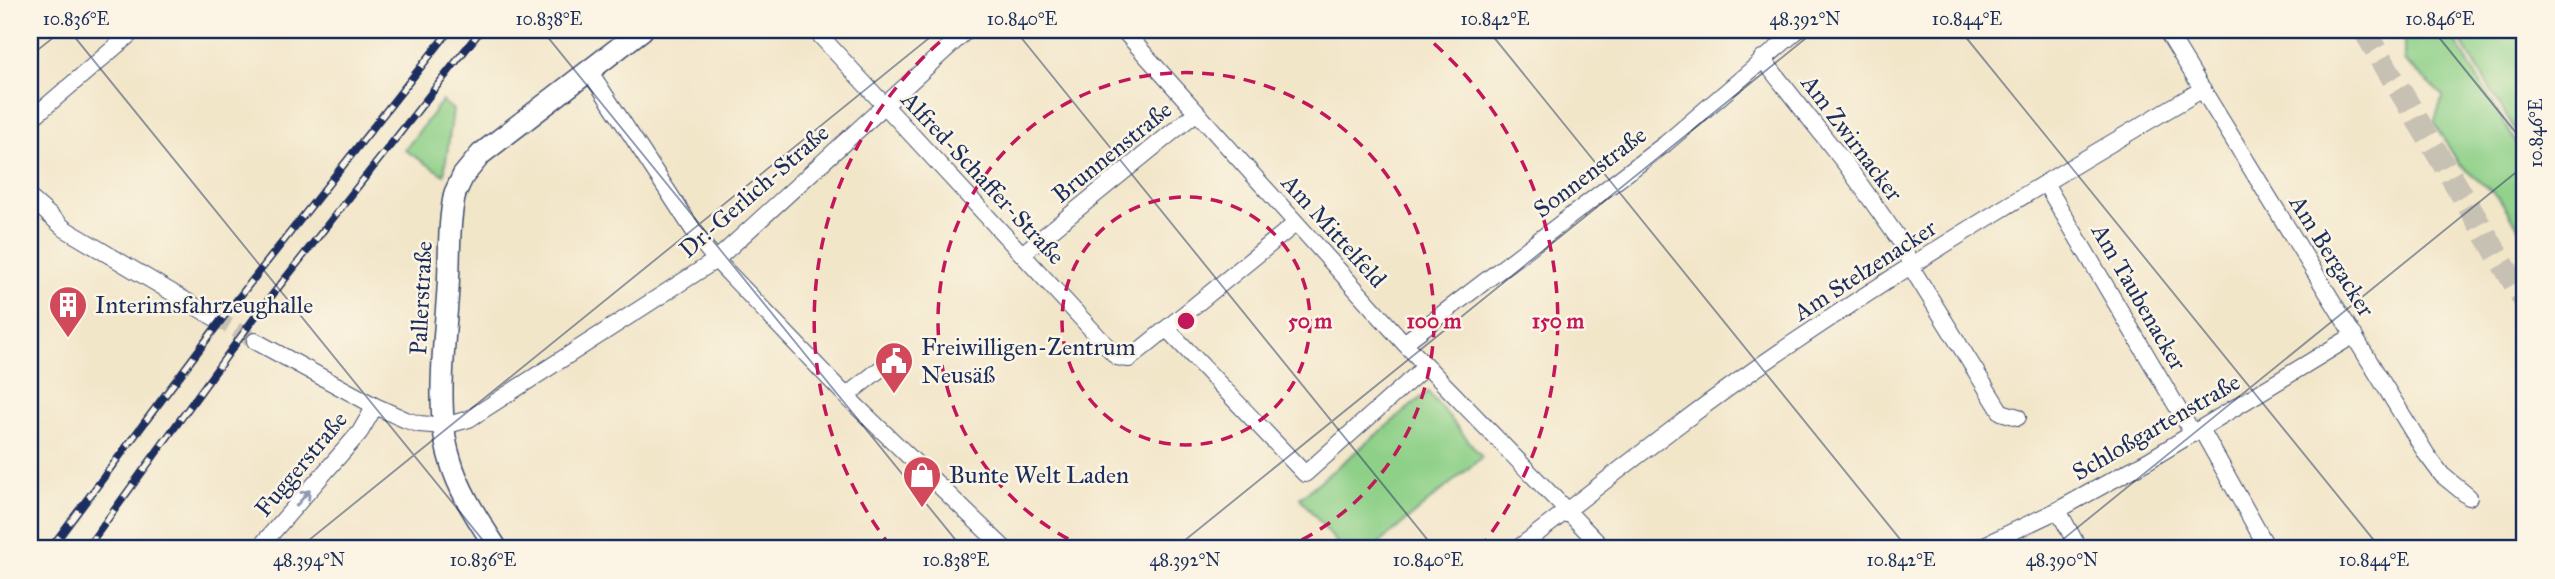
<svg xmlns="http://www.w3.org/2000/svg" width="2555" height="579" font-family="'IM FELL Great Primer',serif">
<rect width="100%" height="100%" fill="#fcf5e5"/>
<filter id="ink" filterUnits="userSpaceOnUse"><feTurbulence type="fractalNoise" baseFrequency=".0143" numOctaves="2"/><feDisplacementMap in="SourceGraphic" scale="14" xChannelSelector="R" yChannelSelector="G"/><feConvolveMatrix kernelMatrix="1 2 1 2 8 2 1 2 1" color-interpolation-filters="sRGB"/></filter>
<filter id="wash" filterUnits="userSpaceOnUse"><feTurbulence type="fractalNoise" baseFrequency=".00686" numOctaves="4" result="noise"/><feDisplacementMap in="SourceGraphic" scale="28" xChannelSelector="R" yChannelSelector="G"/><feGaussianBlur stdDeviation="1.57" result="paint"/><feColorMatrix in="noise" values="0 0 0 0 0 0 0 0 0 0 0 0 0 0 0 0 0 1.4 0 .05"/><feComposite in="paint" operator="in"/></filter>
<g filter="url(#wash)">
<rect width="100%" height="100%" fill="#f2e6c9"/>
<!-- green -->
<path fill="#8ed088" stroke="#548073" stroke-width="2" d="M2404 30H2449L2525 158V237L2499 198 2459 164 2434 123 2443 96 2404 60Z
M2455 30H2525V147Z
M442 101 453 110 444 175 405 150Z
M1428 392 1482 457 1372 549H1342L1300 498Z"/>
</g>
<g filter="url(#ink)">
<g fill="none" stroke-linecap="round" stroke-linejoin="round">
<!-- minor-tunnel -->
<path stroke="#c7c1b4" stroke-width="16" stroke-dasharray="16 8" stroke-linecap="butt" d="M215 318 255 341"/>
<!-- secondary-tunnel -->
<path stroke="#c7c1b4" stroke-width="23" stroke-dasharray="23 11" stroke-linecap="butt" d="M2364 30 2525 301"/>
<defs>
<path id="minor" d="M815 30 1117 357 1129 359 1295 224
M1123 30 1404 343 1604 549
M2166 30 2427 455 2442 475 2469 497
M1762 58 1847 166 1903 245 1911 267 2001 412 2018 417
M590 72 699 239 716 260 846 396 1005 549
M30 120 135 30
M2045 183 2193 434
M30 198 65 229 215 318
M1022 254 1197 112
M1168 330 1305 474 1426 366
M255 341 375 406 406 420 419 424 444 426 469 419 716 260 967 30
M1404 343 1665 144 1798 30
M846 396 893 359
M2201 429 2268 549
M2058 510 2079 549
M258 549 360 432 375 406
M1517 549C1608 479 1698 407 1793 343 1926 253 2065 170 2203 89
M1976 549 2058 510 2149 460 2354 335"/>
<path id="tertiary" d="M497 549C479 521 459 492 450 459 435 412 445 339 448 289 450 257 448 224 455 193L463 176 481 154 642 30"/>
</defs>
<!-- minor casing -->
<use href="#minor" stroke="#3b4a6e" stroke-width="18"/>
<!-- tertiary casing -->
<use href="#tertiary" stroke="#3b4a6e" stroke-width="24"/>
<!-- minor -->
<use href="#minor" stroke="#fff" stroke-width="16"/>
<!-- tertiary -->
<use href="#tertiary" stroke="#fff" stroke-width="21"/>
<defs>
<path id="rail" d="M50 549 225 315 450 30
M86 549 255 317 481 30"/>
</defs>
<!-- rail casing -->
<use href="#rail" stroke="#1b2f5e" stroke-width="8"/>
<!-- rail -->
<use href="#rail" stroke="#fcf5e5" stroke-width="5" stroke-dasharray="16" stroke-linecap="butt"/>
</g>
<!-- one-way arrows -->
<defs><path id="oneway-shaft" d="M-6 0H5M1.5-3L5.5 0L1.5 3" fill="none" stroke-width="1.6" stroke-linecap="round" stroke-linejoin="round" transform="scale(1.75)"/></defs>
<use stroke="#8d97ae" href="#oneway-shaft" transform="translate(303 498) rotate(-49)"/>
</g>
<!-- ticks -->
<path fill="none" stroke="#1b2f5e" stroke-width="2" stroke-opacity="0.45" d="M69 30 490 549M542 30 963 549M1015 30 1435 549M1488 30 1908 549M1960 30 2381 549M2433 30 2525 144M30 56 63 30M298 549 939 30M1174 549 1816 30M2051 549 2525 165"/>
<!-- distance rings -->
<g fill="none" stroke="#c2185b" stroke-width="3.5" stroke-dasharray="12 9">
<circle cx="1186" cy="321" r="124"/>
<path d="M1087 548A248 248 0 1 1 1285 548"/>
<path d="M891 547A372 372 0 0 1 954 30M1418 30A372 372 0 0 1 1481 547"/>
</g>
<!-- icons -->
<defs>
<symbol id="building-pin" viewBox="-11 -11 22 30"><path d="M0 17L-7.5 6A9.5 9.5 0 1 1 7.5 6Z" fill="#d1495b" stroke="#fcf5e5"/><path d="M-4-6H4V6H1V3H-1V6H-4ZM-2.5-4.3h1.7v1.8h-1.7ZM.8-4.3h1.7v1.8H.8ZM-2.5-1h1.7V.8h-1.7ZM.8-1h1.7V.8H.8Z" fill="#fff"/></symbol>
<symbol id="civic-pin" viewBox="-11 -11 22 30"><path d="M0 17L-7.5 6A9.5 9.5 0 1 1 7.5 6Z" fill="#d1495b" stroke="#fcf5e5"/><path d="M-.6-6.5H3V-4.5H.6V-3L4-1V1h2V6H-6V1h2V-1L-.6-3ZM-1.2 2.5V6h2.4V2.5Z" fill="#fff"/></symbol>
<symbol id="shop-pin" viewBox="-11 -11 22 30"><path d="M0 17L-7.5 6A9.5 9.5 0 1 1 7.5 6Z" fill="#d1495b" stroke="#fcf5e5"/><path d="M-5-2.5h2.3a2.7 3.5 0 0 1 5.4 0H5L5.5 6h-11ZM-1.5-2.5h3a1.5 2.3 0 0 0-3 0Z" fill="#fff"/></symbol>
</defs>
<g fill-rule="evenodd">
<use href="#building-pin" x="46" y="283" width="44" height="60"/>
<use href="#civic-pin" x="872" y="339" width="44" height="60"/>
<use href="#shop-pin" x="900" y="453" width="44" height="60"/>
</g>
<g text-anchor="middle" stroke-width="5" stroke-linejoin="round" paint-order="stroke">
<!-- street labels -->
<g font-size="24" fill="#1b2f5e" stroke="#fcf5e5">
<text transform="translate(1852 138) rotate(53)" y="8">Am Zwirnacker</text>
<text transform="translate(1112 152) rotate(-39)" y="8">Brunnenstraße</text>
<text transform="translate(1590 172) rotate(-37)" y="8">Sonnenstraße</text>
<text transform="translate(983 178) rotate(47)" y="8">Alfred-Schaffer-Straße</text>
<text transform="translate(754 191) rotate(-41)" y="8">Dr.-Gerlich-Straße</text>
<text transform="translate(1334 231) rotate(48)" y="8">Am Mittelfeld</text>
<text transform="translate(2332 256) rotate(58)" y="8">Am Bergacker</text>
<text transform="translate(1865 270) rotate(-33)" y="8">Am Stelzenacker</text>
<text transform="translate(2139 297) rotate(60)" y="8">Am Taubenacker</text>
<text transform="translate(421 298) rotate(-87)" y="8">Pallerstraße</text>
<text transform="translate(2156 427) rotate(-30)" y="8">Schloßgartenstraße</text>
<text transform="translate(301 464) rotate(-50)" y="8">Fuggerstraße</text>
</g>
<!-- poi labels -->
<g font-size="24" fill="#1b2f5e" stroke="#fcf5e5" text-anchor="start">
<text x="95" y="313">Interimsfahrzeughalle</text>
<text x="921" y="355">Freiwilligen-Zentrum<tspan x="921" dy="28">Neusäß</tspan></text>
<text x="949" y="483">Bunte Welt Laden</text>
</g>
</g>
<circle cx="1186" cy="321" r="10" fill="#c2185b" stroke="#fcf5e5" stroke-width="3.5"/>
<g font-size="21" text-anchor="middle" font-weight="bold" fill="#c2185b" stroke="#fcf5e5" stroke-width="5" stroke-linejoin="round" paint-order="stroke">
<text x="1310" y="328">50 m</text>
<text x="1434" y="328">100 m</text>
<text x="1558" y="328">150 m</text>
</g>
<!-- margin -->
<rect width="2555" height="579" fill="none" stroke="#fcf5e5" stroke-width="77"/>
<rect x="38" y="38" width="2478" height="502" fill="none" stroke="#1b2f5e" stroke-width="2.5"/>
<g font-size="18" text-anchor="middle" fill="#1b2f5e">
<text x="76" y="25">10.836°E</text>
<text x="549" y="25">10.838°E</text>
<text x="1022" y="25">10.840°E</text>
<text x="1495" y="25">10.842°E</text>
<text x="1805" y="25">48.392°N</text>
<text x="1967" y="25">10.844°E</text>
<text x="2440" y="25">10.846°E</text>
<text transform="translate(2536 133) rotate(-90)" y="6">10.846°E</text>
<text x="309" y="566">48.394°N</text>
<text x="483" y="566">10.836°E</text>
<text x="956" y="566">10.838°E</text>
<text x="1185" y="566">48.392°N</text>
<text x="1428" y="566">10.840°E</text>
<text x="1901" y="566">10.842°E</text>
<text x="2062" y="566">48.390°N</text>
<text x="2374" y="566">10.844°E</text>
</g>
</svg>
